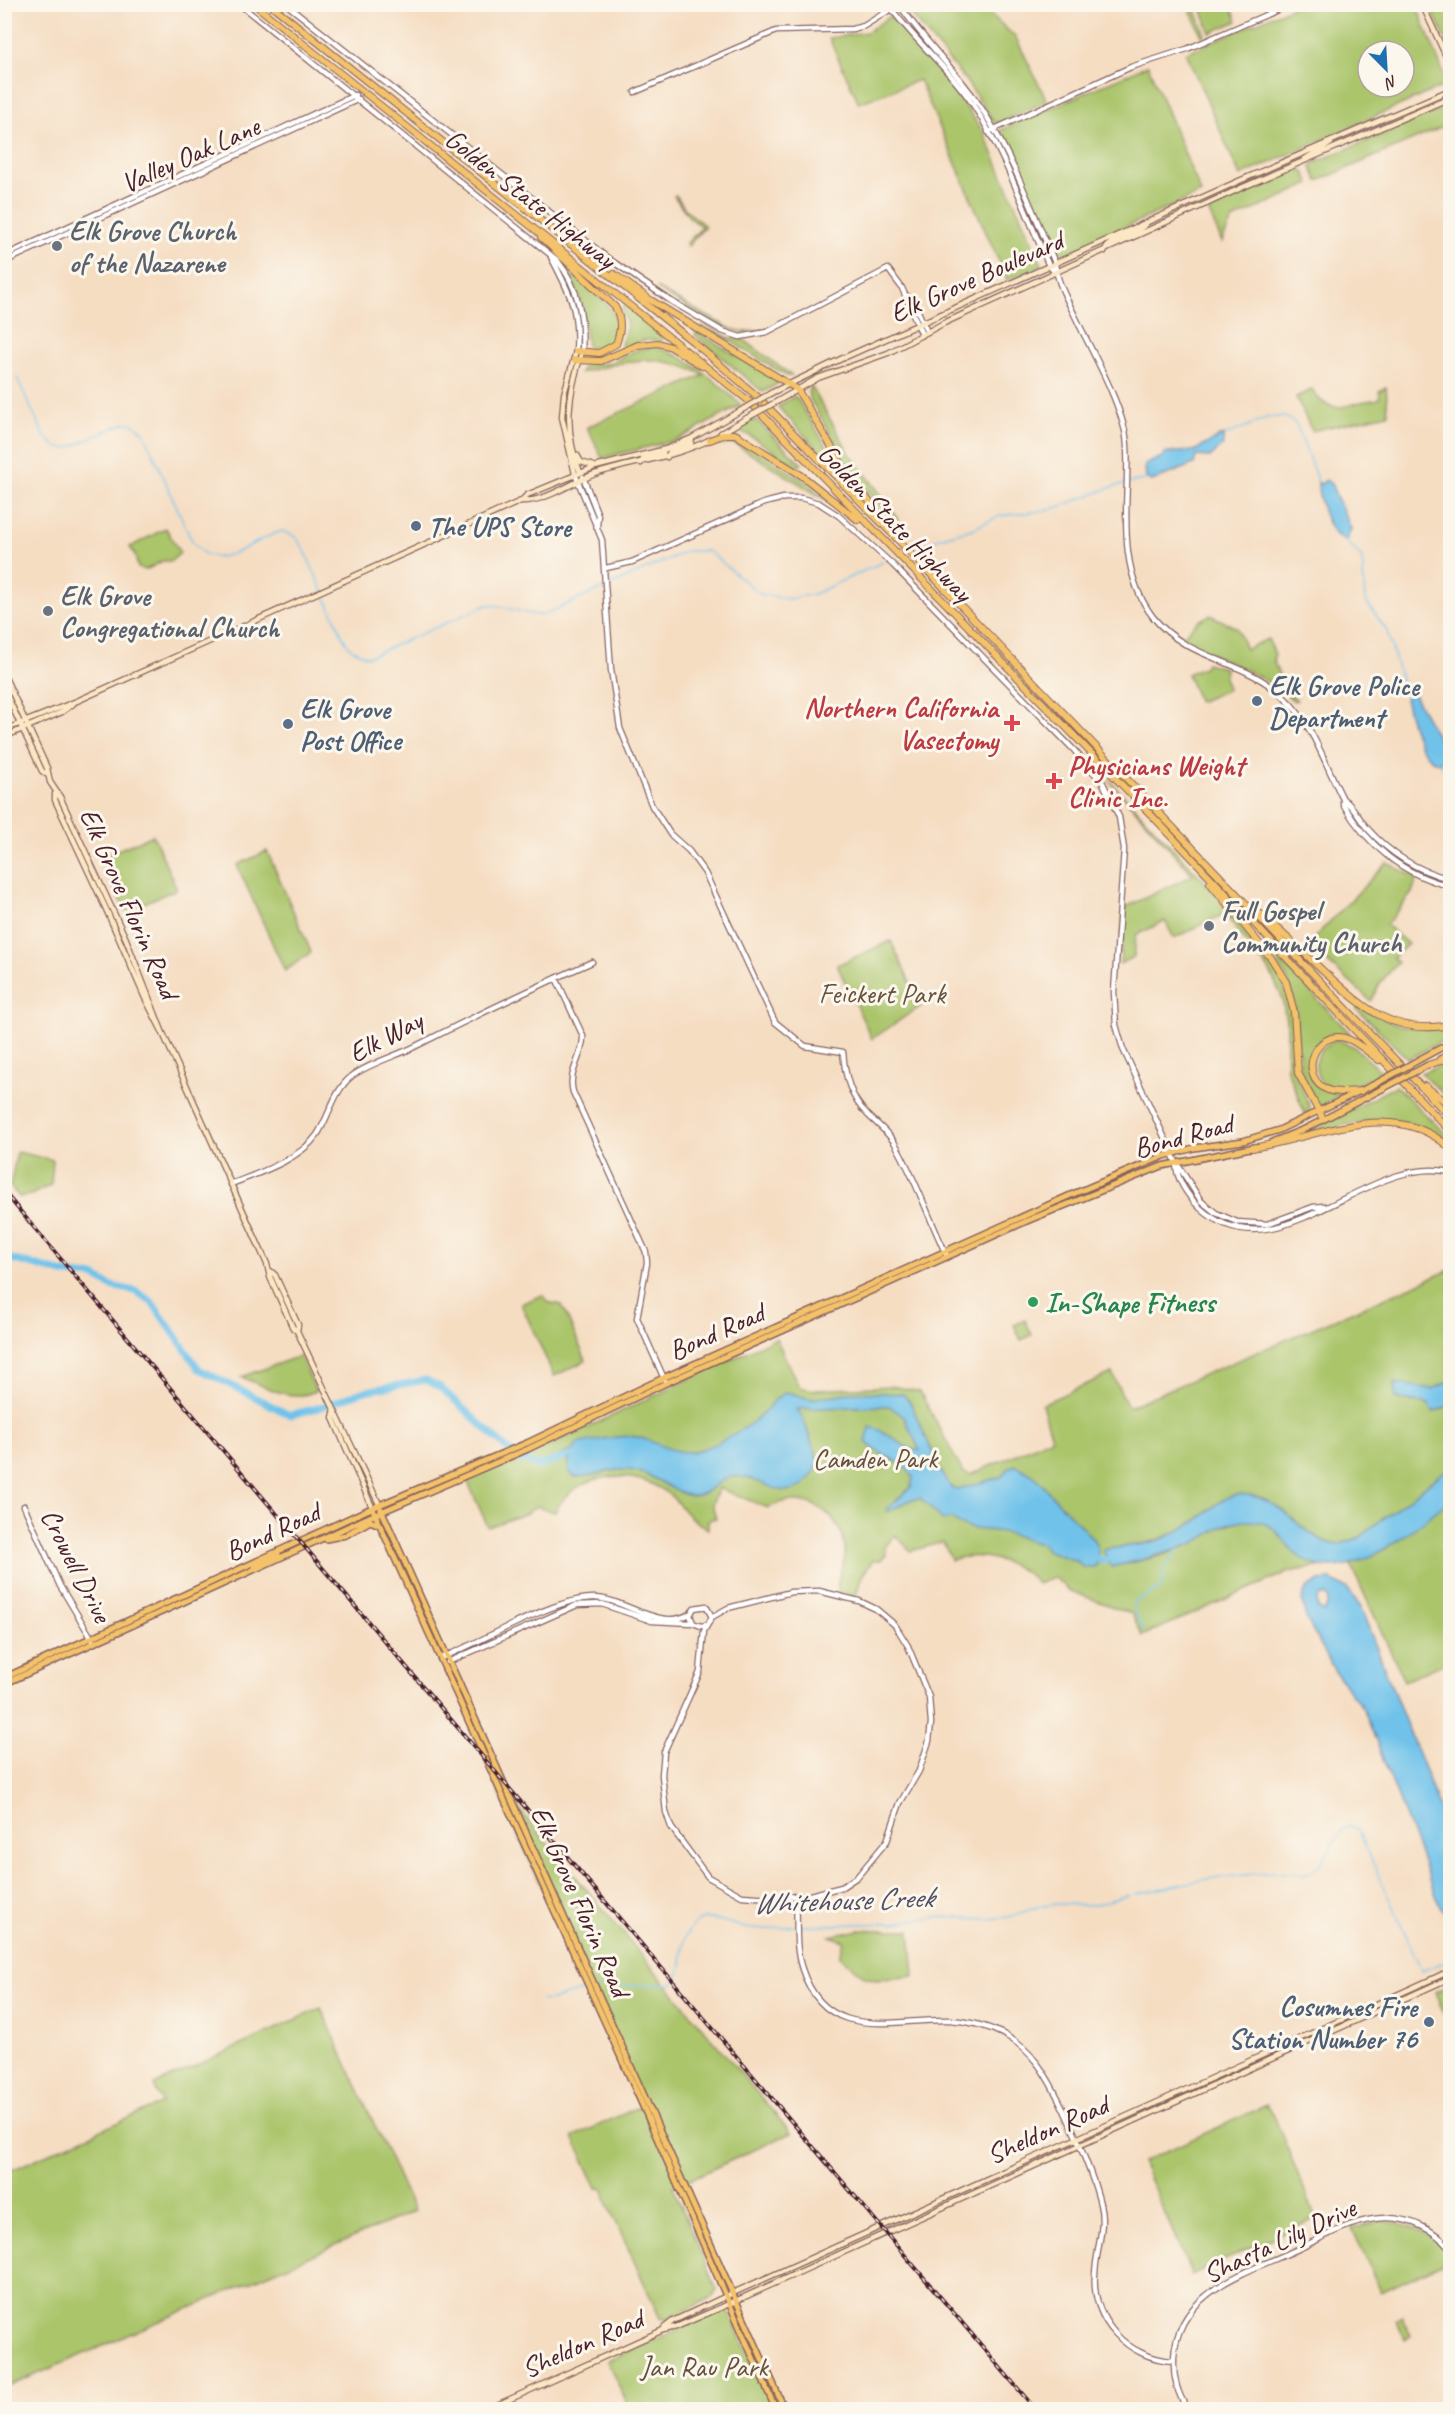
<svg xmlns="http://www.w3.org/2000/svg" width="1455" height="2414" font-family="Caveat,sans-serif">
<rect width="100%" height="100%" fill="#fbf7ec"/>
<filter id="ink" filterUnits="userSpaceOnUse"><feTurbulence type="fractalNoise" baseFrequency=".0167" numOctaves="2"/><feDisplacementMap in="SourceGraphic" scale="12" xChannelSelector="R" yChannelSelector="G"/><feConvolveMatrix kernelMatrix="1 2 1 2 8 2 1 2 1" color-interpolation-filters="sRGB"/></filter>
<filter id="wash" filterUnits="userSpaceOnUse"><feTurbulence type="fractalNoise" baseFrequency=".008" numOctaves="4" result="noise"/><feDisplacementMap in="SourceGraphic" scale="24" xChannelSelector="R" yChannelSelector="G"/><feGaussianBlur stdDeviation="1.35" result="paint"/><feColorMatrix in="noise" values="0 0 0 0 0 0 0 0 0 0 0 0 0 0 0 0 0 1.4 0 .05"/><feComposite in="paint" operator="in"/></filter>
<g filter="url(#wash)">
<rect width="100%" height="100%" fill="#f5ddc2"/>
<!-- green -->
<path fill="#aac56b" stroke="#7a724b" stroke-width="1.5" fill-rule="evenodd" d="M1300 4 1416 5 1448 84 1240 176 1186 53ZM1368 51H1404V87H1368Z
M903 5H981L1016 38 1047 101 999 123 994 122 966 81Z
M1188 5H1194L1205 35 1202 36Z
M1200 5 1205 7 1231 5 1237 21 1210 33Z
M1429 5H1450V48Z
M890 16 948 80 984 133 1042 265 1007 280 919 80 859 103 829 38 867 32Z
M1148 65 1201 193 1061 256 1056 255 1000 135 1001 130Z
M1450 106V124L1318 181 1311 167 1313 163Z
M1295 170H1303L1310 184 1232 220 1222 242 1208 210Z
M676 195 685 209 705 226 688 246 686 244 702 227 690 218 674 196Z
M554 254C562 263 571 275 581 282 599 293 645 337 597 350L587 346C583 307 581 286 554 254Z
M656 288 731 329 744 332 764 330C729 342 686 305 656 288Z
M624 305 664 337 662 341 644 340 624 348 621 345 627 326 622 308Z
M703 324 727 337 744 340 792 376H787Z
M697 332 778 380 777 384 763 392 695 335Z
M654 347C689 356 715 380 741 405L677 440 602 458 587 427 704 375C653 351 633 360 580 373L584 365 610 363 636 350Z
M811 386 850 454 891 508 905 534 855 476 810 399 808 392Z
M1386 387 1388 414 1312 431 1296 397 1312 390C1332 422 1353 399 1376 400L1380 397 1379 391Z
M793 397H796L838 464 834 467 778 407Z
M755 419 802 464 798 467 749 435 738 432 740 428Z
M733 436 809 484 829 502 735 444 712 445Z
M166 528 180 553 171 561H162L146 570 138 568 135 555 130 547Z
M1210 615 1237 628 1246 649 1268 639 1275 654 1273 660 1286 691 1297 700 1294 701C1260 672 1219 659 1180 639L1198 621Z
M1206 663 1225 668 1224 677 1228 689 1199 702 1187 674 1204 667Z
M1107 778 1207 884 1278 973 1291 1005 1293 1069 1310 1107 1309 1112 1305 1114 1287 1070V1026L1282 997 1269 970 1224 914 1174 938 1165 921 1136 935 1134 957 1120 964 1124 908 1193 875Z
M153 835 177 889 125 911 101 857Z
M267 851 311 952 285 971 237 865Z
M1387 863 1417 878 1412 893 1386 925 1408 944 1393 958 1398 962 1380 983 1371 1001 1305 942 1312 940Z
M891 941 921 1006 872 1039 837 965Z
M1280 960 1350 1033 1321 1040C1309 1051 1301 1074 1318 1086 1323 1090 1333 1092 1340 1094L1322 1106H1318C1312 1093 1304 1081 1301 1067 1293 1027 1303 999 1277 962Z
M1360 1006C1388 1026 1416 1032 1450 1027V1037L1408 1059 1357 1009Z
M1337 1040 1353 1046 1383 1073C1372 1079 1351 1087 1340 1089 1313 1092 1304 1050 1337 1040Z
M1450 1062V1100L1421 1073Z
M1396 1086 1446 1134 1442 1138C1398 1107 1351 1124 1303 1135Z
M17 1152 53 1160 51 1185 31 1195 19 1197 10 1186Z
M1450 1270V1382L1432 1389 1394 1384 1396 1398 1428 1404 1434 1412 1450 1406V1467L1358 1538 1338 1545C1304 1539 1291 1509 1260 1498 1227 1487 1220 1504 1195 1521 1185 1528 1174 1534 1162 1538 1145 1546 1122 1546 1103 1550L1111 1567C1130 1563 1151 1559 1169 1553 1196 1543 1234 1511 1264 1522 1279 1528 1287 1544 1297 1554 1303 1560 1314 1563 1322 1566L1288 1572 1142 1636 1132 1614 1068 1590 1054 1577 1038 1584C1018 1561 980 1551 951 1560L943 1542 911 1551 895 1535 885 1547 886 1555 881 1560H873L862 1576 856 1595 838 1591C835 1579 846 1564 845 1551 843 1512 802 1488 768 1508L719 1488 712 1504 716 1518 708 1520V1529C702 1525 694 1521 689 1516 681 1508 676 1499 666 1492 632 1468 575 1471 555 1512L537 1506 527 1513 488 1527 466 1478 561 1440 776 1338 799 1387 814 1390 892 1386 920 1392 963 1472 970 1475 1052 1438 1042 1404 1112 1373 1128 1407Z
M543 1295 547 1302 562 1305 586 1361 554 1376 521 1304Z
M1025 1320 1032 1335 1021 1340 1014 1325Z
M300 1356 316 1391C289 1403 266 1386 241 1377Z
M1450 1500V1661L1404 1681 1351 1565 1388 1547Z
M492 1777 791 2133 673 2187 717 2290 713 2297 667 2320 660 2318 606 2200 604 2189 597 2188 573 2137 641 2106Z
M860 1930H910L914 1976 877 1980 865 1977 839 1956 844 1941 830 1936Z
M1450 1985V2028L1435 1992Z
M321 2008 414 2211 5 2388V2173L162 2103 154 2085Z
M1267 2105 1274 2116 1316 2218 1192 2275 1142 2162Z
M1382 2222C1410 2222 1433 2233 1450 2255V2260L1381 2292 1352 2228Z
M727 2308 773 2409H614L627 2403 607 2361Z
M1402 2317 1411 2337 1405 2340 1396 2320Z"/>
<!-- water -->
<path fill="#70c2eb" stroke="#5d708b" stroke-width="1.5" fill-rule="evenodd" d="M1223 435V445L1210 457 1196 456 1194 464 1152 481 1146 478 1145 465 1164 456 1165 453 1194 451Z
M1326 480 1331 484 1351 529 1346 541C1327 534 1318 500 1318 482L1321 484Z
M1408 694 1414 695 1443 748V757L1440 763C1417 759 1411 717 1405 699Z
M1450 1382V1406L1434 1412 1428 1404 1396 1398 1394 1383 1432 1389Z
M787 1392 811 1399 854 1392 903 1394 910 1402 942 1473 951 1487 958 1489 1001 1477 1008 1469 1015 1465 1033 1475 1093 1539 1098 1549 1097 1565 1093 1567H1082L1078 1562 1046 1550 1043 1544C1030 1543 1020 1536 1007 1533 988 1528 968 1533 952 1519L943 1520 920 1498 910 1500 887 1512 886 1510 911 1487 913 1477C898 1455 881 1459 866 1442L870 1427C891 1431 899 1448 920 1451L904 1417 889 1406 797 1409 803 1418 818 1461C817 1469 811 1478 804 1484 778 1504 759 1472 731 1477 716 1479 708 1497 691 1496 674 1494 653 1472 628 1470 609 1468 592 1478 574 1477L568 1470 569 1459 557 1460 560 1455 574 1450 577 1444C590 1441 627 1434 637 1437 659 1442 675 1457 699 1450 719 1444 740 1431 756 1420 768 1411 773 1397 787 1392Z
M1450 1467V1500C1414 1528 1346 1593 1298 1556 1277 1538 1279 1520 1244 1521 1224 1521 1211 1535 1194 1543 1167 1554 1139 1561 1111 1567L1103 1550C1121 1546 1145 1546 1162 1539 1175 1533 1188 1527 1199 1519 1221 1501 1230 1488 1260 1498 1291 1509 1304 1539 1338 1545L1358 1538Z
M1330 1580 1347 1588 1360 1606 1450 1835V1920L1441 1908 1364 1710 1336 1673 1306 1618 1302 1600 1306 1589 1320 1581ZM1326 1595 1329 1600 1324 1612 1318 1609 1317 1602 1319 1597Z"/>
<g fill="none" stroke-linecap="round" stroke-linejoin="round">
<!-- stream -->
<path stroke="#70c2eb" stroke-width="1.5" d="M17 378 44 436 58 448H69L125 423H132L143 431 190 537C214 581 248 540 283 531L296 537 304 549 345 641 351 649 368 657 487 605C507 605 526 616 543 615L687 551H708L760 594 788 599 814 594 885 561
M1224 436 1266 418 1284 416 1296 424 1318 482
M1346 541 1362 558 1365 600 1387 631 1406 697
M912 550 939 538 972 529 999 516 1050 510 1115 486 1148 479
M1440 763 1441 767 1450 770
M1144 1632 1133 1608 1134 1602 1161 1588 1165 1568 1178 1549
M1135 1894 1207 1879 1274 1872 1306 1874 1320 1865 1342 1830 1349 1825 1356 1828 1363 1841 1422 1971 1450 1960
M799 1926 894 1923 937 1917 989 1919 1009 1917 1037 1907 1057 1904 1094 1905 1129 1895
M600 1987 672 1984C685 1971 679 1952 686 1936 700 1903 730 1927 752 1929 766 1931 781 1927 795 1926
M541 2000 548 2001 587 1989"/>
<!-- river -->
<path stroke="#70c2eb" stroke-width="7" d="M4 1257 67 1274 94 1276 111 1286 135 1291 151 1301 199 1369 290 1415 318 1408 365 1391 426 1380 440 1387 516 1457 538 1466 565 1457
M1092 1556 1103 1561 1115 1557"/>
</g>
</g>
<g filter="url(#ink)">
<g fill="none" stroke-linecap="round" stroke-linejoin="round">
<defs>
<path id="tertiary" d="M239 4 557 260C579 287 584 318 582 352
M286 4 609 259 671 301 722 331 740 337 767 332 888 269 902 288 922 335
M888 4C913 40 948 67 972 103 1005 153 1025 212 1049 266L1056 273
M899 4C924 42 958 72 982 109 1011 154 1034 214 1055 263 1057 283 1068 301 1076 318 1093 354 1116 393 1125 431 1129 448 1127 465 1127 481 1125 528 1123 578 1153 617 1186 658 1234 658 1273 688 1312 717 1322 759 1343 799V804C1367 845 1403 875 1450 886
M635 92 776 31 852 29 864 26 899 4
M988 132 1131 67 1187 49 1291 4
M4 256 355 95
M551 257C570 293 579 309 576 351
M4 262 359 99
M906 295 913 300 927 332
M575 474 602 540 611 670 620 728 652 806 670 834 689 851 705 873 775 1022 805 1046 843 1052C845 1076 850 1098 868 1115 878 1125 889 1133 896 1145 916 1180 929 1218 946 1254
M583 477 598 515 597 526
M606 568 632 562 764 503 784 498H801L819 503 839 516 893 565 1073 749 1103 783 1119 817 1124 849 1114 992 1116 1025 1123 1049 1176 1162 1201 1201 1216 1213 1237 1222 1267 1224 1313 1207 1324 1206
M1343 799C1353 805 1359 819 1367 828 1389 853 1418 871 1450 879
M556 978 583 1036C584 1056 567 1071 573 1092L646 1252 647 1263 637 1318 666 1383
M1176 1164C1177 1181 1189 1197 1200 1208 1277 1279 1367 1152 1450 1172
M231 1184C259 1173 299 1160 317 1135 330 1116 333 1091 352 1076 370 1063 394 1057 414 1047 473 1017 531 989 592 962
M24 1506 60 1586 92 1639
M707 1625 701 1626 693 1623 690 1615 694 1608 706 1606 712 1617 704 1631 700 1672 664 1752 662 1775 666 1812 671 1827 708 1877 742 1896 771 1898 810 1895 842 1887 857 1877 887 1841 900 1803 919 1771 929 1741 931 1723 929 1697 908 1646 895 1625 876 1609 859 1601 819 1591 791 1592 728 1608 712 1617
M441 1658C483 1642 553 1598 594 1598 624 1598 662 1633 691 1613
M448 1662 577 1605 602 1604 652 1621 693 1623
M796 1896C798 1920 794 1946 802 1969 827 2045 894 2018 950 2020 968 2021 987 2026 1003 2034 1016 2041 1028 2051 1037 2063 1058 2090 1092 2170 1100 2204 1106 2227 1096 2250 1095 2274 1091 2320 1128 2359 1174 2361
M1188 2410C1177 2393 1173 2378 1174 2358 1177 2291 1246 2273 1296 2250 1324 2237 1355 2218 1386 2218 1411 2218 1435 2230 1450 2248"/>
<path id="secondary" d="M1422 4 1450 65
M1305 159 1331 143
M1105 251C1111 235 1137 237 1146 223
M771 393 841 359 1239 181 1450 90
M778 401 818 378 888 353 944 323 1241 188 1450 98
M721 433 747 418
M577 455 581 462 594 466
M667 457 670 452 691 443 692 438
M641 463 644 458 662 454 664 450
M580 472C563 430 568 394 582 352
M575 474 562 417 564 394 576 351
M521 501 527 495 595 467 666 449 692 438 740 411
M4 675 47 768 50 782 60 797 126 939 162 1031
M4 689 42 771 46 774
M4 730 77 701 521 501C546 502 572 482 595 474 634 461 674 458 711 439
M4 737 62 712 73 704
M55 794V800L106 909 145 998 162 1031 267 1264 270 1277 293 1328 297 1331 379 1504
M269 1270 275 1275 298 1325 297 1331
M334 1413 333 1418 372 1507
M664 2328 673 2321 733 2293 1450 1971
M486 2410 663 2330 676 2327 720 2308 1450 1978"/>
<path id="primary" d="M1422 1058 1450 1043
M1440 1059 1450 1054
M1272 1142 1307 1128 1384 1088
M381 1509 785 2410
M374 1512 642 2104 776 2410
M326 1539 346 1535 370 1521 380 1525
M255 1567 278 1554
M4 1678 365 1511 527 1443 663 1378 1073 1194 1164 1156 1194 1148 1243 1141 1279 1130 1379 1082
M4 1684 367 1518 528 1449 666 1383 1029 1220 1162 1166 1255 1147"/>
<path id="motorway" d="M254 4 750 402 1161 825 1450 1131
M270 4 692 341 758 397 900 542 1450 1117
M541 237 615 307C622 320 621 330 616 344L599 353 576 351
M614 274 652 301 797 389 844 468 885 522
M574 360 601 361 638 345 658 343 671 347 702 366
M710 440 725 434H735L801 475 858 520
M1210 883 1271 958 1286 982 1294 1012 1298 1073 1323 1119
M1261 914C1281 932 1302 951 1322 970 1362 1006 1392 1036 1450 1025
M1428 1065 1450 1058
M1425 1086 1450 1105
M1361 1091C1351 1091 1338 1094 1328 1090 1296 1077 1315 1027 1348 1039 1359 1043 1369 1053 1379 1060
M1252 1148C1318 1138 1393 1096 1450 1148"/>
</defs>
<!-- tertiary casing -->
<use href="#tertiary" stroke="#866260" stroke-width="7"/>
<!-- secondary casing -->
<use href="#secondary" stroke="#866260" stroke-width="7"/>
<!-- primary casing -->
<use href="#primary" stroke="#866260" stroke-width="8"/>
<!-- motorway casing -->
<use href="#motorway" stroke="#866260" stroke-width="8"/>
<!-- tertiary -->
<use href="#tertiary" stroke="#fff" stroke-width="4.5"/>
<!-- secondary -->
<use href="#secondary" stroke="#fbe7c3" stroke-width="4.5"/>
<!-- primary -->
<use href="#primary" stroke="#f4c26a" stroke-width="5"/>
<!-- motorway -->
<use href="#motorway" stroke="#f4c26a" stroke-width="6"/>
<defs>
<path id="rail" d="M4 1192 1036 2410"/>
</defs>
<!-- rail casing -->
<use href="#rail" stroke="#4a1f2b" stroke-width="4"/>
<!-- rail -->
<use href="#rail" stroke="#fbf7ec" stroke-width="1.5" stroke-dasharray="4.5" stroke-linecap="butt"/>
<defs>
<path id="secondary-bridge" d="M740 411 771 393
M747 418 778 401"/>
<path id="primary-bridge" d="M1379 1082 1422 1058
M1384 1088 1428 1065"/>
</defs>
<!-- secondary-bridge casing -->
<use href="#secondary-bridge" stroke="#866260" stroke-width="7" stroke-linecap="butt"/>
<!-- primary-bridge casing -->
<use href="#primary-bridge" stroke="#866260" stroke-width="8" stroke-linecap="butt"/>
<!-- secondary-bridge -->
<use href="#secondary-bridge" stroke="#fbe7c3" stroke-width="4.5"/>
<!-- primary-bridge -->
<use href="#primary-bridge" stroke="#f4c26a" stroke-width="5"/>
</g>
</g>
<!-- markers -->
<g fill="#6b7280" stroke="#fbf7ec" stroke-width="2">
<circle cx="57" cy="246" r="6"/>
<circle cx="48" cy="611" r="6"/>
<circle cx="1209" cy="926" r="6"/>
</g>
<g fill="#5c6f8a" stroke="#fbf7ec" stroke-width="2">
<circle cx="416" cy="526" r="6"/>
<circle cx="1257" cy="701" r="6"/>
<circle cx="288" cy="724" r="6"/>
<circle cx="1429" cy="2022" r="6"/>
</g>
<g fill="#e0444e" stroke="#fbf7ec" stroke-width="2">
<path d="M1009 714h6v6h6v6h-6v6h-6v-6h-6v-6h6z"/>
<path d="M1051 772h6v6h6v6h-6v6h-6v-6h-6v-6h6z"/>
</g>
<circle fill="#2e9e5b" stroke="#fbf7ec" stroke-width="2" cx="1033" cy="1302" r="6"/>
<g text-anchor="middle" stroke-width="6" stroke-linejoin="round" paint-order="stroke">
<!-- street labels -->
<g font-size="28" fill="#4a1f2b" stroke="#fbf7ec">
<text transform="translate(190 154) rotate(-24)" y="10">Valley Oak Lane</text>
<text transform="translate(531 198) rotate(38)" y="10">Golden State Highway</text>
<text transform="translate(976 276) rotate(-24)" y="10">Elk Grove Boulevard</text>
<text transform="translate(896 522) rotate(46)" y="10">Golden State Highway</text>
<text transform="translate(130 903) rotate(66)" y="10">Elk Grove Florin Road</text>
<text transform="translate(385 1036) rotate(-28)" y="10">Elk Way</text>
<text transform="translate(1183 1135) rotate(-15)" y="10">Bond Road</text>
<text transform="translate(716 1331) rotate(-24)" y="10">Bond Road</text>
<text transform="translate(272 1531) rotate(-25)" y="10">Bond Road</text>
<text transform="translate(77 1565) rotate(63)" y="10">Crowell Drive</text>
<text transform="translate(581 1901) rotate(66)" y="10">Elk Grove Florin Road</text>
<text transform="translate(1047 2129) rotate(-24)" y="10">Sheldon Road</text>
<text transform="translate(1279 2240) rotate(-25)" y="10">Shasta Lily Drive</text>
<text transform="translate(582 2343) rotate(-24)" y="10">Sheldon Road</text>
</g>
<!-- worship labels -->
<g font-size="28" font-weight="bold" fill="#5b616d" stroke="#fbf7ec" text-anchor="start">
<text x="69" y="240">Elk Grove Church<tspan x="69" dy="32">of the Nazarene</tspan></text>
<text x="60" y="605">Elk Grove<tspan x="60" dy="32">Congregational Church</tspan></text>
<text x="1221" y="920">Full Gospel<tspan x="1221" dy="32">Community Church</tspan></text>
</g>
<!-- service labels -->
<g font-size="28" font-weight="bold" fill="#4e5e75" stroke="#fbf7ec" text-anchor="start">
<text x="428" y="536">The UPS Store</text>
<text x="1269" y="695">Elk Grove Police<tspan x="1269" dy="32">Department</tspan></text>
<text x="300" y="718">Elk Grove<tspan x="300" dy="32">Post Office</tspan></text>
<text x="1417" y="2016" text-anchor="end">Cosumnes Fire<tspan x="1417" dy="32">Station Number 76</tspan></text>
</g>
<!-- health labels -->
<g font-size="28" font-weight="bold" fill="#be3a42" stroke="#fbf7ec" text-anchor="end">
<text x="998" y="717">Northern California<tspan x="998" dy="32">Vasectomy</tspan></text>
<text x="1068" y="775" text-anchor="start">Physicians Weight<tspan x="1068" dy="32">Clinic Inc.</tspan></text>
</g>
<!-- park labels -->
<g font-size="28" fill="#67513e" stroke="#fbf7ec">
<text x="882" y="1003">Feickert Park</text>
<text x="875" y="1468">Camden Park</text>
<text x="704" y="2376">Jan Rau Park</text>
</g>
<!-- leisure labels -->
<g font-size="28" font-weight="bold" fill="#27864d" stroke="#fbf7ec" text-anchor="start">
<text x="1045" y="1312">In-Shape Fitness</text>
</g>
<!-- water labels -->
<g font-size="30" font-style="italic" fill="#555065" stroke="#fbf7ec">
<text transform="translate(843 1900) rotate(-2)" y="10">Whitehouse Creek</text>
</g>
</g>
<!-- margin -->
<rect width="1455" height="2414" fill="none" stroke="#fbf7ec" stroke-width="24"/>
<!-- north arrow -->
<g transform="translate(1386 69) rotate(156)"><circle r="28" fill="#fbf7ec" stroke="#b4a19f" stroke-width="1.5"/>
<path d="M0-4.5L10 22L0 15L-10 22Z" fill="#1f6fb2"/>
<text y="-9" font-size="16" font-weight="bold" text-anchor="middle" fill="#4a1f2b">N</text>
</g>
</svg>
